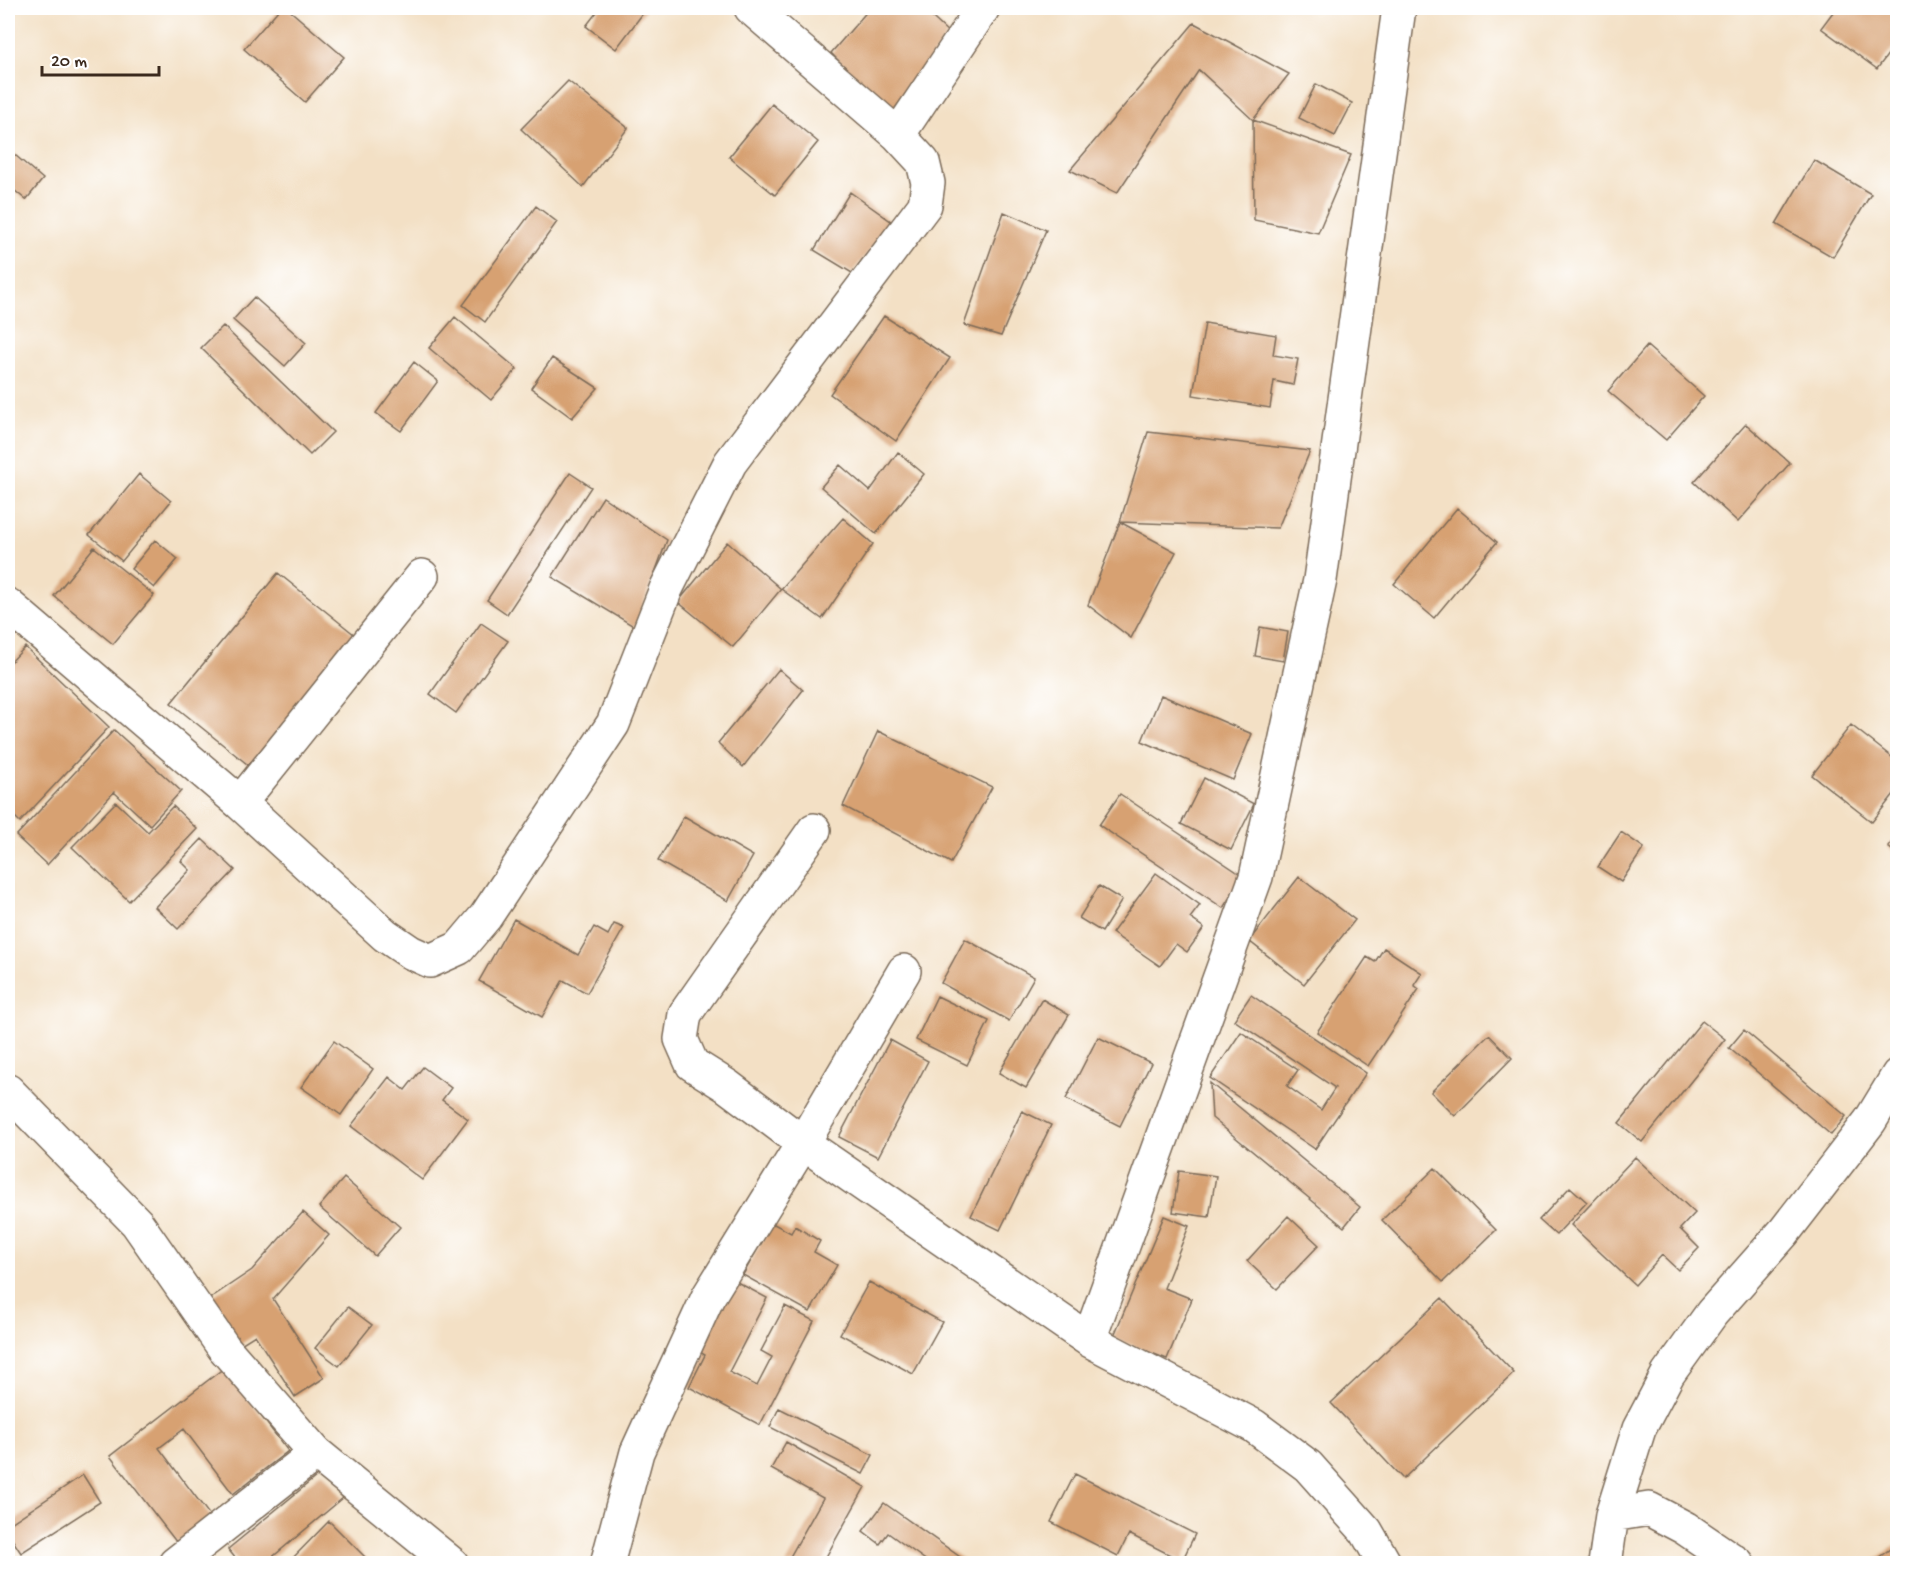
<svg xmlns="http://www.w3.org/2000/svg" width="1905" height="1571" font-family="'Gochi Hand',sans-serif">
<rect width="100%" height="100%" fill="#fff"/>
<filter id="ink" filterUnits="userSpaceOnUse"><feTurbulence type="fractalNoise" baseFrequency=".0167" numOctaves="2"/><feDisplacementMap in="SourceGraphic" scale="12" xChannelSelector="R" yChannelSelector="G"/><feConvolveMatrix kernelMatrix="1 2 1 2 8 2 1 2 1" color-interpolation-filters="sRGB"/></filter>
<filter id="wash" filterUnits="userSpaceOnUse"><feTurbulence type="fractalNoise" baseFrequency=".008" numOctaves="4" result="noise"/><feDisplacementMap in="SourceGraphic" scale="24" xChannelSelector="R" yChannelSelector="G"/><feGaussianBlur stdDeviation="1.35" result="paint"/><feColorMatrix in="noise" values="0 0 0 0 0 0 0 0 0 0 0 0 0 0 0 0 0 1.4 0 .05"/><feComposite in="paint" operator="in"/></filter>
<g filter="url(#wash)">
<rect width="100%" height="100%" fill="#f3e0c5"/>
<g id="blocks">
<!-- building -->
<path fill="#d7a172" d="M280 8H287L344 57 305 102 244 49Z
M600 8H647L616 49 586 26Z
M870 8H922L949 33 891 114 831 53Z
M1836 8H1886L1898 16V41L1877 69 1821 28Z
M1194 23 1289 74 1253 120 1199 70 1117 193 1070 170Z
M568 81 628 128 583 187 521 129Z
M1316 84 1352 103 1335 136 1299 118Z
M772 104 818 142 775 195 729 157Z
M1253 120 1351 155 1318 233 1254 220Z
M8 149 43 179 26 200 8 185Z
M1814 160 1871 194 1833 257 1776 224Z
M850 192 892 222 852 273 814 250Z
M536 206 557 222 485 322 463 305Z
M1004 212 1046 230 1001 336 964 325Z
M254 297 306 343 285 366 233 320Z
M884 316 950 358 896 441 830 394Z
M455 317 517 369 491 400 429 348Z
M1205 323 1276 335 1273 355 1298 359 1293 385 1274 381 1270 408 1193 395Z
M223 326 333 432 310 455 201 348Z
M1647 346 1704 396 1666 440 1608 391Z
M552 358 598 388 572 418 531 388Z
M414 362 438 381 401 431 376 413Z
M1746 424 1790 463 1738 522 1694 482Z
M1148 432 1310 451 1278 528 1120 522 1176 552 1131 638 1088 605 1120 522Z
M898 452 924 474 876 534 821 487 840 465 870 491Z
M570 473 591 487 507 614 487 600Z
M139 474 171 501 122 561 89 535Z
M603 497 667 540 635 627 552 577Z
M1457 508 1497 542 1434 618 1394 584Z
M843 518 873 544 822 619 781 589 733 647 678 602 727 542 781 589Z
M155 540 178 559 154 588 131 569Z
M94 547 154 595 113 644 54 596Z
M278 573 360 639 252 768 171 703Z
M481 623 508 641 456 713 430 694Z
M1260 627 1288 632 1283 661 1255 656Z
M25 647 109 727 20 822 8 810V665Z
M779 669 803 690 743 767 718 743Z
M1161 695 1252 734 1233 780 1142 741Z
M1851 725 1898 762V789L1872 822 1812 775Z
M114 730 181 791 150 825 114 792 47 865 16 836Z
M878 731 992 787 951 863 843 806Z
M1204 778 1254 804 1231 850 1181 824Z
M1120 794 1243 876 1223 908 1099 825Z
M116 802 148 832 173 806 197 829 129 901 72 847Z
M684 816 753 856 728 901 658 861Z
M1621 832 1644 848 1621 882 1598 867Z
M1898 834V854L1888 847Z
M202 839 235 870 178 929 155 907 190 870 181 861Z
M1156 873 1200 905 1190 918 1204 928 1187 952 1176 944 1160 966 1112 933Z
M1299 877 1355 920 1304 984 1249 941Z
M1099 886 1122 900 1102 932 1079 918Z
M514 919 578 955 594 927 608 935 614 924 624 928 587 993 563 980 542 1017 479 981Z
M965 939 1034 977 1009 1021 941 983Z
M1384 948 1422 973 1414 985 1419 989 1368 1066 1317 1032 1367 957 1375 962Z
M1251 995 1366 1073 1315 1149 1210 1078 1241 1032 1298 1070 1287 1086 1321 1110 1335 1088 1234 1020Z
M937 996 989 1021 967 1065 916 1040Z
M1042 999 1069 1015 1026 1088 999 1073Z
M1702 1021 1725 1039 1642 1142 1619 1123Z
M1744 1030 1846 1116 1831 1135 1729 1048Z
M1489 1035 1512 1058 1455 1116 1431 1092Z
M1098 1037 1151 1063 1120 1126 1066 1099Z
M890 1040 928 1061 878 1157 839 1137Z
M334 1041 373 1069 341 1115 301 1087Z
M423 1067 451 1088 442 1100 468 1119 422 1180 351 1126 389 1077 405 1090Z
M1210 1083 1360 1207 1344 1227 1212 1118Z
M1022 1111 1051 1125 1000 1230 971 1216Z
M1635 1157 1695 1213 1680 1229 1699 1248 1678 1270 1662 1255 1635 1285 1571 1225Z
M1435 1168 1496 1230 1443 1282 1382 1220Z
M1179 1171 1216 1176 1209 1217 1173 1212Z
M344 1178 400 1227 375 1256 319 1207Z
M1570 1187 1587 1202 1556 1235 1539 1220Z
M303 1212 329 1235 273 1299 324 1378 295 1397 255 1335 233 1349 203 1303 252 1270Z
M1164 1216 1189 1226 1164 1288 1192 1299 1167 1359 1113 1338Z
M1288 1216 1319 1245 1277 1289 1247 1261Z
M772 1223 791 1233 795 1226 820 1241 814 1252 837 1265 810 1312 743 1275Z
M735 1281 767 1298 729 1372 757 1386 772 1357 761 1351 785 1306 814 1321 760 1425 689 1387 705 1355 698 1351Z
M869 1282 942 1322 913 1374 840 1334Z
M1442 1298 1514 1373 1403 1479 1331 1403Z
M348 1307 372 1325 339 1366 315 1348Z
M224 1368 288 1451 233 1494 184 1429 159 1448 211 1517 177 1543 110 1456Z
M779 1408 873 1455 863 1474 770 1427Z
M786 1442 865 1487 822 1564H786L823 1498 771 1469Z
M322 1472 343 1498 264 1564H240L228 1549Z
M1075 1474 1195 1534 1182 1561 1129 1534 1118 1556 1051 1522Z
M83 1475 100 1502 21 1553 8 1533V1525Z
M884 1503 970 1564H931L888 1533 880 1544 863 1531Z
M329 1521 372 1564H287Z
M1898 1543V1564H1870Z
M1057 1555 1076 1564H1054Z"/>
</g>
</g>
<g filter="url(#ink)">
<use href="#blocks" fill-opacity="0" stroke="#7b6a58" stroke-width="1.5"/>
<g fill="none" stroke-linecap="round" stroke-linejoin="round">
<defs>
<path id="street" d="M898 135 983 8
M8 605 240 803 385 935 410 952 430 961 459 948 486 916 613 724 666 589 730 463 925 205 928 183 923 162 898 135 751 8
M240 803 422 576
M814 830 685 1014 681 1039 692 1064 727 1086 803 1143 1089 1340
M8 1091 137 1223 224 1348 316 1453 452 1564
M1612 1515 1649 1509 1685 1528 1738 1564
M175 1564 316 1453
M607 1564 637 1452 708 1297 803 1143 904 971
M1385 1564 1366 1531 1308 1466 1254 1426 1089 1340 1256 877 1320 580 1399 8
M1605 1564 1612 1515 1639 1429 1668 1374 1712 1313 1784 1232 1870 1121 1898 1075"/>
</defs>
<!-- street casing -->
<use href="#street" stroke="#7b6a58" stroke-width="36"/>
<!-- street -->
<use href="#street" stroke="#fff" stroke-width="33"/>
</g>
</g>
<!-- margin -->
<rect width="1905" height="1571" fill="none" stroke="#fff" stroke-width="30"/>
<!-- scale -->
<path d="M42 66v9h117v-9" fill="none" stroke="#3b2a1e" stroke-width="3"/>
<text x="51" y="66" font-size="18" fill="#3b2a1e" stroke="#ffffff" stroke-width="4.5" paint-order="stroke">20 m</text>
</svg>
